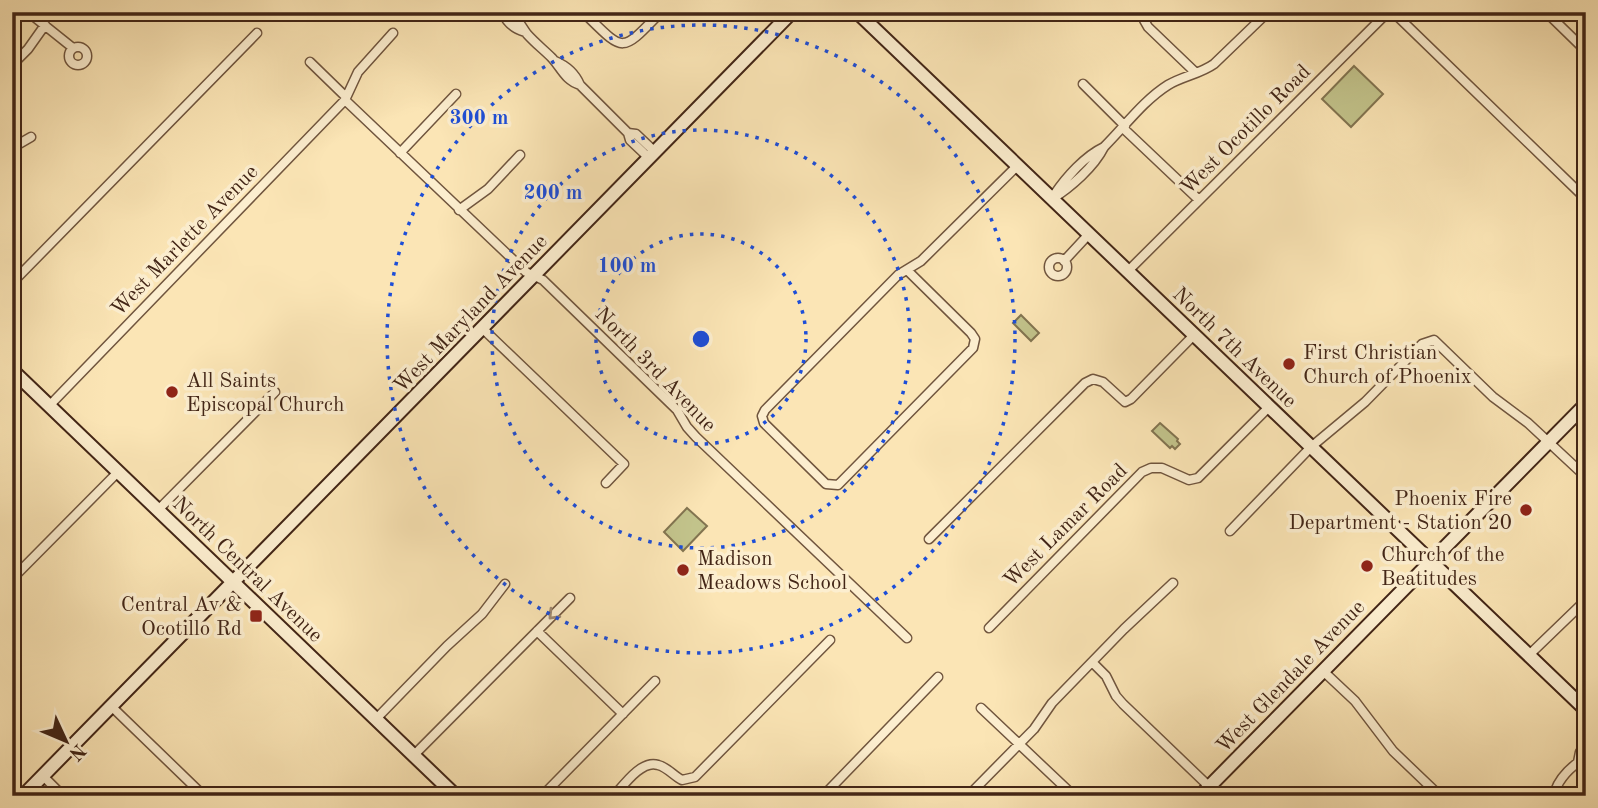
<svg xmlns="http://www.w3.org/2000/svg" width="1598" height="808" font-family="'Old Standard TT',serif">
<rect width="100%" height="100%" fill="#fbe5b5"/>
<filter id="stains"><feTurbulence type="fractalNoise" baseFrequency=".00286" numOctaves="4"/><feColorMatrix values="0 0 0 0 .2 0 0 0 0 .09 0 0 0 0 .02 0 0 0 .5 -.17"/></filter>
<radialGradient id="worn" r=".72"><stop offset=".6" stop-color="#630" stop-opacity="0"/><stop offset="1" stop-color="#630" stop-opacity=".3"/></radialGradient>
<!-- green -->
<path fill="#c2c38b" stroke="#827450" stroke-width="2" d="M1354 66 1383 94 1351 127 1322 99Z
M1021 315 1039 333 1031 341 1013 323Z
M1160 423 1178 439 1177 441 1180 444 1175 449 1172 446 1170 448 1152 431Z
M687 508 707 526 683 551 664 532Z"/>
<g fill="none" stroke-linecap="round" stroke-linejoin="round">
<defs>
<path id="street" d="M28 12 73 48
M502 12C507 23 514 29 525 32
M510 12C519 20 521 26 527 34 535 43 544 50 552 58 562 69 565 80 580 85
M583 12C625 53 620 54 661 12
M1149 12 1144 20 1148 27 1196 73
M1393 12 1586 199
M1546 12 1586 51
M69 56a9 9 0 1 1 18 0a9 9 0 1 1-18 0Z
M555 61C567 66 575 73 580 85L628 133 630 140 649 158
M310 62 346 97
M12 65 28 49 45 25
M1083 84 1125 126
M345 100 526 272 543 280 677 410 687 427 696 437 907 638
M345 100 358 72 393 33
M1123 128 1199 200
M628 133 636 134 655 152
M12 148 31 137
M400 153 456 94
M1054 195C1066 177 1085 156 1104 147
M1052 199C1071 187 1094 167 1104 147 1125 126 1144 100 1168 85 1183 76 1200 74 1214 64L1268 12
M459 210 488 189 520 155
M1049 267a9 9 0 1 1 18 0a9 9 0 1 1-18 0Z
M1064 261 1089 234
M908 271 971 333 975 339 973 348 838 485 826 484 764 423 762 416 765 410 898 275 921 261 1017 166
M1128 271 1388 12
M12 283 257 33
M482 328 624 464 606 483
M49 406 345 100
M158 510 275 392
M1230 531 1311 447 1365 402 1422 344 1434 340 1493 397 1528 423 1586 477
M929 539 1085 383 1093 379 1103 382 1125 402 1131 399 1194 335
M12 579 118 472
M989 628 1142 472 1151 468H1162L1189 480 1198 478 1269 407
M537 631 623 714
M1529 655 1586 600
M1092 662 1106 676 1116 696 1123 704 1219 796
M1322 670 1355 701 1393 751 1440 796
M111 706 204 796
M981 708 1074 796
M376 719 447 646 482 614 505 584
M414 755 570 598
M1578 762 1580 752 1586 747
M43 776 63 796
M1555 791C1560 777 1573 765 1586 757
M542 796 655 681
M614 796C623 786 642 759 658 765 667 767 674 776 682 780L695 777 830 640
M823 796 938 677
M968 796 1034 729 1052 703 1124 629 1173 583"/>
<path id="secondary" d="M857 12 1586 710
M12 370 456 796
M23 796 792 12
M1200 796 1586 404"/>
</defs>
<!-- street casing -->
<use href="#street" stroke="#70553e" stroke-width="11"/>
<!-- secondary casing -->
<use href="#secondary" stroke="#422516" stroke-width="16"/>
<!-- street -->
<use href="#street" stroke="#fceecf" stroke-width="8"/>
<!-- secondary -->
<use href="#secondary" stroke="#fceecf" stroke-width="12"/>
</g>
<!-- one-way arrows -->
<defs><path id="oneway-chevron" d="M-2-3.5L2.5 0L-2 3.5" fill="none" stroke-width="1.6" stroke-linecap="round" stroke-linejoin="round" transform="scale(1.75)"/></defs>
<use stroke="#9f8a72" href="#oneway-chevron" transform="translate(553 615) rotate(134)"/>
<!-- distance rings -->
<g fill="none" stroke="#1d4ed8" stroke-width="3.5" stroke-dasharray="3.5 7">
<circle cx="701" cy="339" r="105"/>
<circle cx="701" cy="339" r="209"/>
<circle cx="701" cy="339" r="314"/>
</g>
<!-- markers -->
<g fill="#8f2418" stroke="#fceecf" stroke-width="2.5">
<circle cx="1289" cy="364" r="7"/>
<circle cx="172" cy="392" r="7"/>
<circle cx="1526" cy="510" r="7"/>
<circle cx="1367" cy="566" r="7"/>
<circle cx="683" cy="570" r="7"/>
<rect x="249" y="609" width="14" height="14" rx="3.5"/>
</g>
<g text-anchor="middle" stroke-width="7" stroke-linejoin="round" paint-order="stroke">
<!-- street labels -->
<g font-size="21" fill="#422516" stroke="#fceecf">
<text transform="translate(1245 129) rotate(-45)" y="7">West Ocotillo Road</text>
<text transform="translate(184 240) rotate(-46)" y="7">West Marlette Avenue</text>
<text transform="translate(470 313) rotate(-46)" y="7">West Maryland Avenue</text>
<text transform="translate(1235 347) rotate(44)" y="7">North 7th Avenue</text>
<text transform="translate(656 369) rotate(46)" y="7">North 3rd Avenue</text>
<text transform="translate(1065 525) rotate(-45)" y="7">West Lamar Road</text>
<text transform="translate(248 569) rotate(44)" y="7">North Central Avenue</text>
<text transform="translate(1290 676) rotate(-46)" y="7">West Glendale Avenue</text>
</g>
<!-- poi labels -->
<g font-size="21" fill="#422516" stroke="#fceecf" text-anchor="start">
<text x="1303" y="359">First Christian<tspan x="1303" dy="24">Church of Phoenix</tspan></text>
<text x="186" y="387">All Saints<tspan x="186" dy="24">Episcopal Church</tspan></text>
<text x="1512" y="505" text-anchor="end">Phoenix Fire<tspan x="1512" dy="24">Department - Station 20</tspan></text>
<text x="1381" y="561">Church of the<tspan x="1381" dy="24">Beatitudes</tspan></text>
<text x="697" y="565">Madison<tspan x="697" dy="24">Meadows School</tspan></text>
<text x="242" y="611" text-anchor="end">Central Av &amp;<tspan x="242" dy="24">Ocotillo Rd</tspan></text>
</g>
</g>
<circle cx="701" cy="339" r="10" fill="#1d4ed8" stroke="#fceecf" stroke-width="3.5"/>
<g font-size="21" text-anchor="middle" font-weight="bold" fill="#1d4ed8" stroke="#fceecf" stroke-width="7" stroke-linejoin="round" paint-order="stroke">
<text x="479" y="124">300 m</text>
<text x="553" y="199">200 m</text>
<text x="627" y="272">100 m</text>
</g>
<!-- margin -->
<rect width="1598" height="808" fill="none" stroke="#fbe5b5" stroke-width="42"/>
<rect x="14" y="14" width="1570" height="780" fill="none" stroke="#422516" stroke-width="3.5"/>
<rect x="21" y="21" width="1556" height="766" fill="none" stroke="#422516" stroke-width="2"/>
<!-- north arrow -->
<g transform="translate(66 741) rotate(134)" stroke="#fceecf" stroke-width="5" paint-order="stroke">
<path d="M0-5L12 26L0 18L-12 26Z" fill="#422516"/>
<text y="-10" font-size="19" font-weight="bold" text-anchor="middle" fill="#422516">N</text>
</g>
<rect width="100%" height="100%" filter="url(#stains)"/>
<rect width="100%" height="100%" fill="url(#worn)"/>
</svg>
